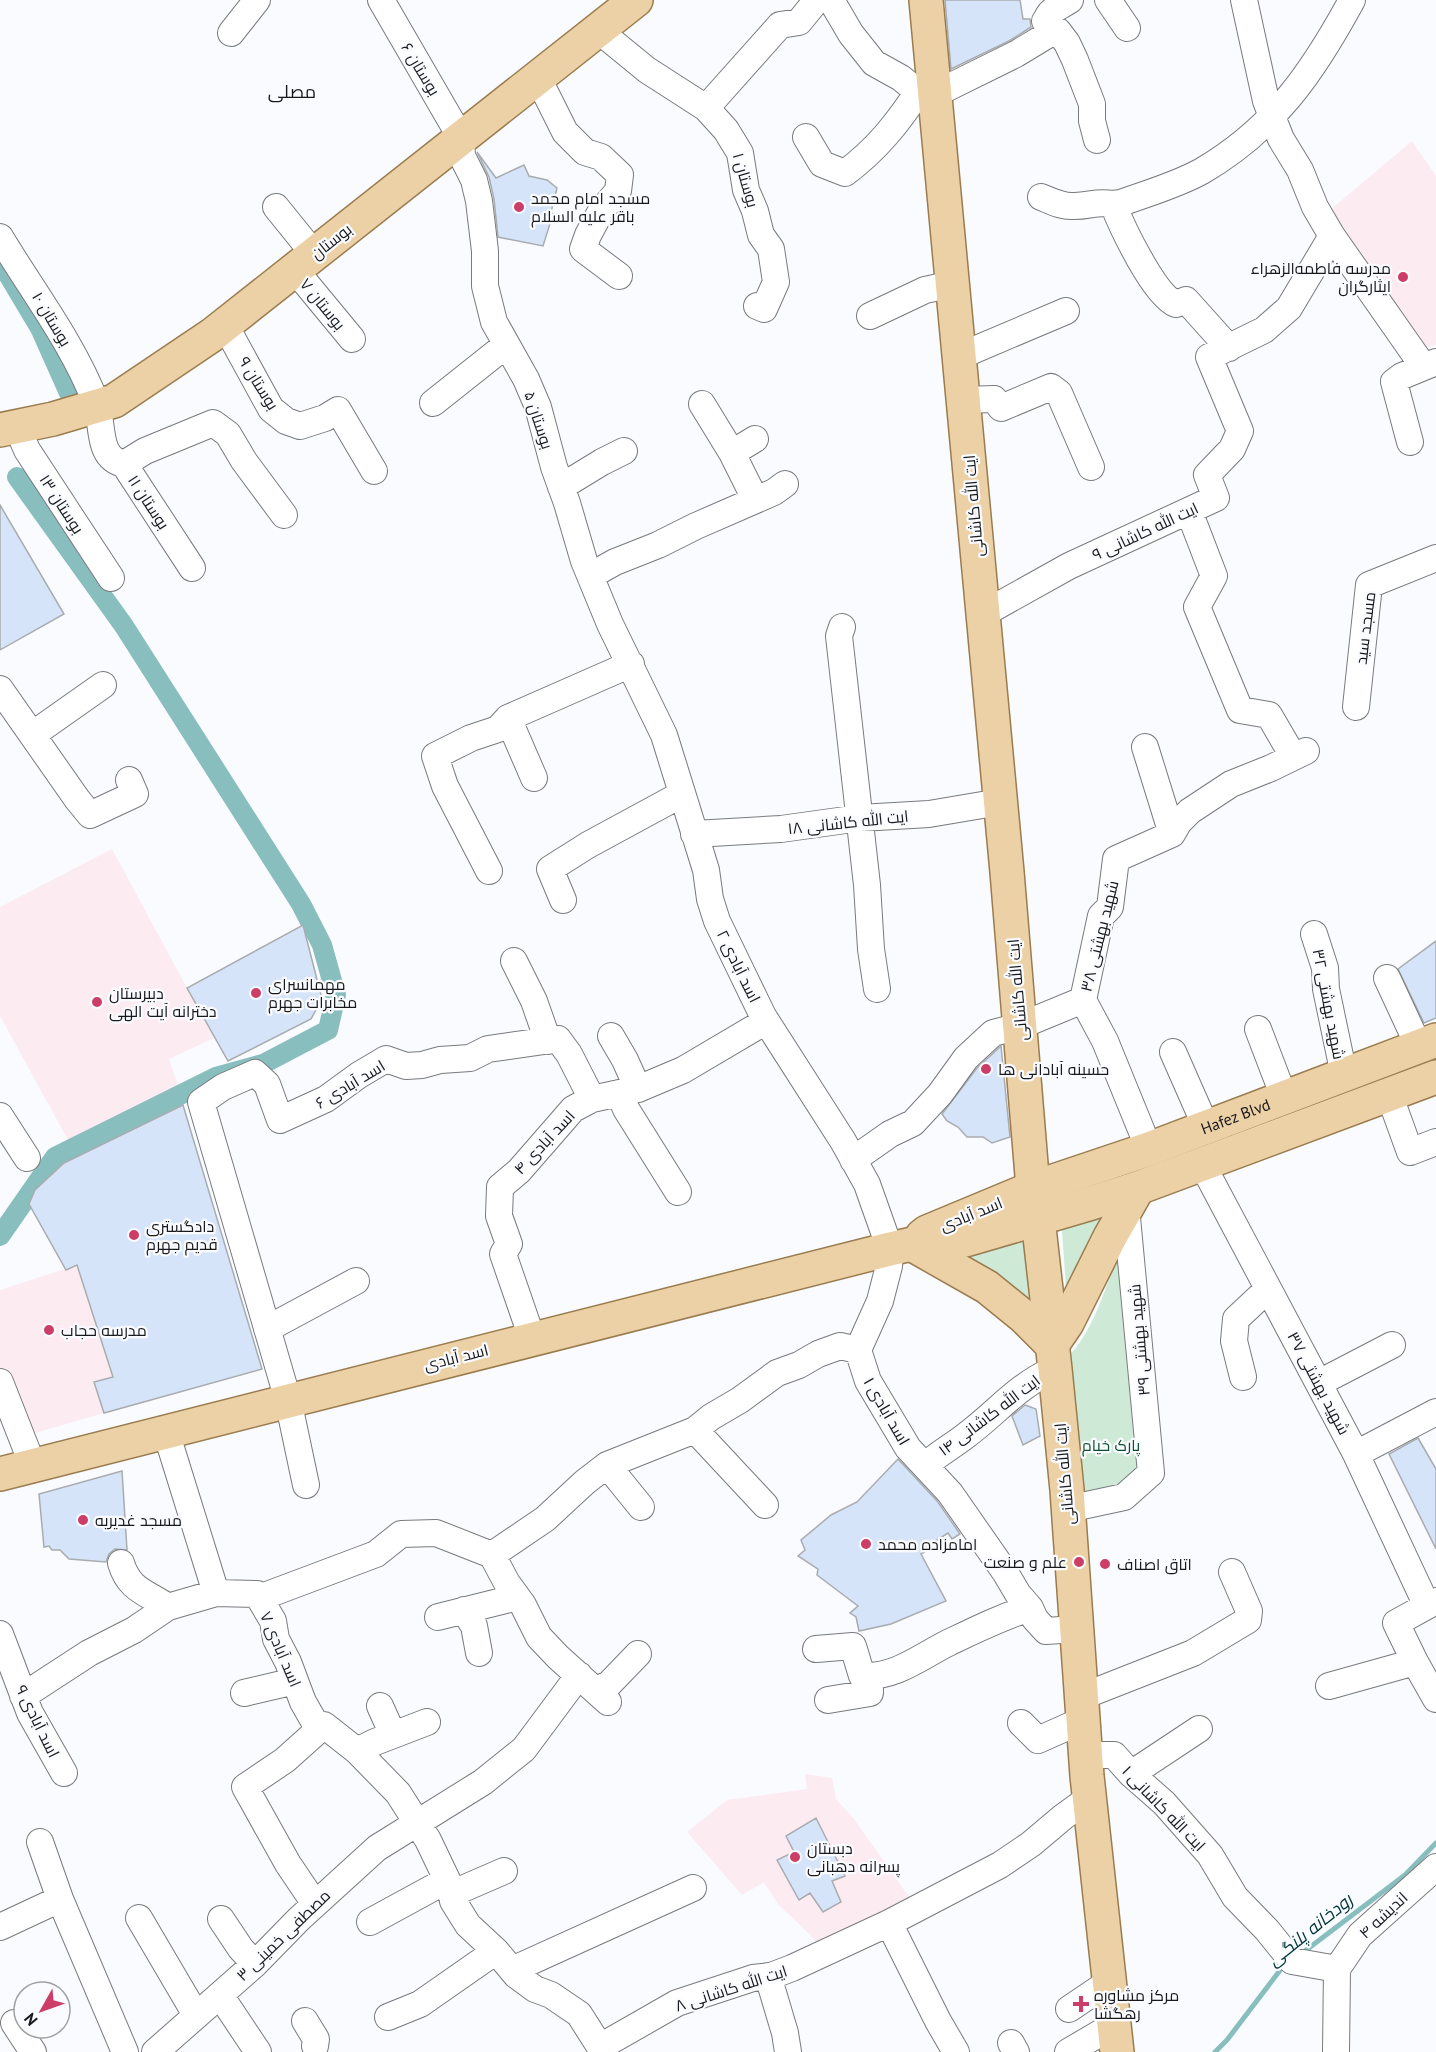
<svg xmlns="http://www.w3.org/2000/svg" width="1436" height="2052" font-family="'PT Sans',Cairo,sans-serif">
<rect width="100%" height="100%" fill="#f9fbfe"/>
<!-- education -->
<path fill="#fcecf1" d="M1412 141 1436 176V344L1417 353 1329 211Z
M112 849 214 1038 169 1059 178 1085 68 1140 0 1016V907Z
M77 1265 113 1377 94 1382 104 1413 28 1435 0 1371V1290Z
M805 1774 832 1778 836 1799 854 1819 912 1901 818 1947 814 1939 778 1904 764 1882 742 1895 687 1832 727 1800 807 1789Z"/>
<!-- green -->
<path fill="#ceead7" d="M1114 1212 1066 1287 1062 1230Z
M1027 1240 1036 1317 955 1251Z
M1124 1252 1146 1470 1120 1493 1083 1501 1070 1354C1091 1335 1108 1283 1117 1256Z"/>
<g fill="none" stroke-linecap="round" stroke-linejoin="round">
<!-- stream -->
<path stroke="#89bebe" stroke-width="5" d="M1301 1954 1405 1875 1436 1843
M1215 2052 1227 2040 1281 1969 1287 1965"/>
<!-- canal -->
<path stroke="#89bebe" stroke-width="20" d="M0 261 40 328 69 393
M0 1236 55 1157 216 1077 263 1064 328 1030 336 995 322 945 301 904 124 626 17 477"/>
</g>
<!-- building -->
<path fill="#d6e4fa" stroke="#a9acaf" stroke-width="1.5" d="M945 0H1020L1023 19H1030L1031 27 1009 41 951 69Z
M477 152 496 178 524 165 529 176 547 180 557 188 551 212 553 214 543 246 498 237 494 199 489 177Z
M0 505 64 614 0 650Z
M303 925 322 999 311 1019 228 1061 187 988Z
M1436 941V1018L1424 1023 1398 969Z
M1001 1046 1010 1137 992 1143 983 1137H967L958 1127 947 1121 942 1114 977 1068Z
M183 1105 262 1369 104 1413 94 1382 113 1377 77 1265 66 1270 29 1204 35 1190 64 1163Z
M1025 1405 1036 1409 1040 1436 1023 1445 1012 1416Z
M1418 1438 1436 1469V1549L1389 1454Z
M898 1459 938 1502 960 1534 952 1539 948 1533 924 1548 926 1551 921 1554 946 1601 891 1624 859 1631 856 1617 850 1613 858 1606 817 1575 818 1569 798 1556 805 1550 801 1540 831 1515 857 1502Z
M122 1471 127 1550 115 1549 109 1554 106 1562 69 1559 60 1550H52L49 1546 44 1547 39 1494Z
M816 1818 845 1876 832 1881 841 1902 823 1912 810 1893 799 1900 777 1860 794 1852 786 1836Z"/>
<g fill="none" stroke-linecap="round" stroke-linejoin="round">
<defs>
<path id="minor" d="M381 0 461 138 462 156 474 180 479 201 485 251V286L494 322 526 379 538 407 554 467 567 503 584 561 610 624 664 735 706 870 710 899 717 921 763 1016 843 1141 867 1184 890 1249 889 1266 880 1301 858 1350 868 1381 908 1448 950 1493 1005 1572 1018 1594 1030 1608 1035 1619 1046 1631 1076 1629
M831 0 851 34 874 63 901 78 918 92
M1108 0 1127 28
M1244 0 1266 101 1281 139 1300 170 1315 207 1332 236 1423 366
M1045 21 1058 31 1067 43 1075 60 1092 104V121L1097 140
M598 30 647 70 706 108 726 130 740 153 746 190 755 211 761 235 771 249 776 282 764 309 757 306
M231 33 257 0
M538 78 565 132 585 152 601 157 620 175 618 191 601 211 588 235 583 249 619 276
M706 108 780 25 799 22 817 0
M806 137 822 164 845 173C876 150 897 124 918 92L935 94 1016 54 1049 34C1042 11 1052 12 1070 0
M1041 197C1051 201 1062 207 1074 206 1091 206 1095 201 1113 204
M276 207 314 254
M0 237C33 292 73 343 96 403 104 424 96 458 124 464L192 568
M295 270 352 339
M870 316 925 290 953 284
M225 325 271 409 286 421 300 426 325 418 338 410 374 471
M1229 348 1186 300 1176 304C1154 295 1122 227 1113 204L1121 203C1148 193 1177 185 1202 171 1274 129 1313 72 1352 0
M960 356 1066 311
M964 400 994 399 1001 408 1051 387 1059 393 1091 467
M433 403 506 345
M702 404 732 453 755 499
M17 427 27 450 111 578
M1410 442 1394 382 1402 376 1436 362
M732 453 755 439
M124 464 145 451 213 423 228 434 244 461 284 515
M561 487 602 462 624 451
M1189 511 1214 576 1197 607 1240 710 1269 715 1293 756
M590 576 615 562 658 545 696 526 774 492 785 484
M983 614 1069 566 1216 498 1207 475 1232 449 1240 431 1209 357 1264 330 1289 308 1332 236
M842 627 839 636 867 885 871 949 877 989
M0 689 77 799 90 815 135 794 129 780
M1356 707 1369 585 1436 558
M32 735 103 685
M1145 747 1172 834
M534 778 508 718 631 664
M694 834 781 829 860 818 929 814 1000 802
M489 871 445 786 435 756 471 738 498 729 508 718
M563 900 550 869 588 845 682 794
M1314 934 1325 968 1326 989 1344 1075
M514 961 534 1001 548 1041
M1387 978 1419 1047
M1258 1029 1284 1097
M611 1036 625 1060 638 1089
M1173 1052 1206 1127
M619 1093 626 1109 678 1192
M1389 1094 1410 1152 1436 1142
M0 1116 27 1158
M1149 1149 1105 1041 1083 1000 1101 916 1110 907 1116 859 1172 834 1179 822 1190 811 1231 784 1271 768 1306 751
M853 1160 890 1134 913 1123 940 1094 966 1058 993 1033 1020 1026 1083 1000
M1202 1164 1356 1454 1427 1606
M267 1329 356 1281
M532 1338 503 1254 509 1244 499 1216 500 1187 519 1171 573 1109 592 1099 638 1089 683 1070 766 1021
M1243 1377 1234 1341 1236 1319 1268 1289
M0 1382 33 1466
M1319 1383 1392 1345
M695 1430 765 1505
M166 1432 216 1593
M1356 1454 1436 1412
M607 1465 641 1507
M926 1465C938 1454 951 1447 964 1437 997 1413 1016 1386 1055 1369
M306 1485 288 1400 201 1102 223 1087 255 1073 267 1084 280 1120 326 1099 359 1075 386 1059 406 1066 422 1065 440 1060 470 1058 488 1049 558 1039 569 1054 592 1099
M1068 1509 1124 1497 1151 1473 1126 1207
M492 1555 545 1519 585 1482 607 1465 695 1430 711 1417 740 1400 777 1373 799 1365 818 1354 840 1346 858 1350
M121 1563C129 1590 146 1592 168 1607
M259 1598 376 1554 401 1534 436 1533 492 1555 507 1583 523 1605 539 1637 558 1657 608 1702
M1436 1601 1396 1623 1415 1662 1436 1699
M464 1610 474 1626 479 1653
M438 1617 506 1600 516 1595
M0 1634 30 1713 64 1773
M816 1649 853 1646 862 1676C895 1678 920 1657 948 1643 975 1630 1001 1617 1030 1608
M1329 1686 1415 1662
M596 1690 609 1684 638 1654
M244 1693 295 1681
M23 1696 89 1653 134 1630 168 1607 216 1593 257 1594 273 1621 276 1639 288 1662 303 1702 319 1730
M1081 1697 1193 1653 1248 1620 1249 1611 1232 1572
M828 1700 870 1693V1676
M380 1706 393 1735
M1021 1723 1038 1740 1083 1720
M357 1751 375 1742 427 1722
M1085 1755H1114L1131 1774 1164 1803 1210 1855 1235 1897 1267 1930 1292 1961 1337 1969
M1131 1774 1199 1729
M40 1842 60 1899
M451 1894 504 1871
M315 1904 288 1864 245 1787 285 1760 324 1725 357 1751 398 1793 428 1840 450 1886 453 1901 468 1925 496 1951 516 1975 535 1989 551 1995 579 2014 600 2047 677 2003 753 1978 771 1976 792 1968 889 1923 1000 1865 1031 1844 1063 1817 1089 1798
M139 1918 196 2015
M221 1919 241 1949 255 1964
M370 1922 447 1880
M889 1923 938 2021 956 2052
M0 1927 60 1899 125 2052
M1337 1969 1360 1935 1436 1867
M512 1970 693 1888
M768 1976 785 2033 788 2052
M220 1995 258 2052
M1069 2009 1109 1982
M388 2017 420 2004 496 1951
M305 2021 316 2039 315 2046
M14 2023 33 2052
M1011 2043 1016 2052
M155 2052 255 1964 299 1919 377 1848 483 1782 524 1749 579 1675
M1068 2052 1114 2025
M1336 2052 1337 1969"/>
<g id="major">
<path d="M926 0 1007 872 1033 1188 1038 1219 1055 1369 1067 1490 1087 1776 1117 2052"/>
<path d="M0 430 53 419 114 401 212 335 636 0"/>
<path id="s1" d="M922 1236 927 1232 1033 1188 1149 1149 1436 1040"/>
<path d="M913 1245 987 1287 1024 1317 1052 1345 1067 1323 1110 1237 1138 1188"/>
<path d="M0 1474 890 1249 912 1244 932 1248 969 1239 1085 1205 1138 1188 1436 1077"/>
</g>
</defs>
<!-- minor casing -->
<use href="#minor" stroke="#787a7e" stroke-width="28"/>
<!-- major casing -->
<use href="#major" stroke="#9a7c4f" stroke-width="36"/>
<!-- minor -->
<use href="#minor" stroke="#fff" stroke-width="26"/>
<!-- major -->
<use href="#major" stroke="#ecd1a6" stroke-width="33"/>
</g>
<!-- markers -->
<g fill="#cc3d67" stroke="#f9fbfe" stroke-width="2">
<circle cx="519" cy="207" r="6"/>
<circle cx="1403" cy="277" r="6"/>
<circle cx="256" cy="993" r="6"/>
<circle cx="97" cy="1002" r="6"/>
<circle cx="986" cy="1069" r="6"/>
<circle cx="134" cy="1235" r="6"/>
<circle cx="49" cy="1330" r="6"/>
<circle cx="83" cy="1520" r="6"/>
<circle cx="866" cy="1544" r="6"/>
<circle cx="1079" cy="1562" r="6"/>
<circle cx="1105" cy="1564" r="6"/>
<circle cx="795" cy="1857" r="6"/>
<path d="M1078 1995h6v6h6v6h-6v6h-6v-6h-6v-6h6z"/>
</g>
<g text-anchor="middle" stroke-width="4.5" stroke-linejoin="round" paint-order="stroke">
<!-- street labels -->
<g font-size="16" fill="#19191b" stroke="#f9fbfe">
<text transform="translate(421 69) rotate(59)" y="6">بوستان ۶</text>
<text transform="translate(746 180) rotate(74)" y="6">بوستان ۱</text>
<text transform="translate(331 241) rotate(-38)" y="6">بوستان</text>
<text transform="translate(323 304) rotate(51)" y="6">بوستان ۷</text>
<text transform="translate(52 319) rotate(59)" y="6">بوستان ۱۰</text>
<text transform="translate(259 383) rotate(58)" y="6">بوستان ۹</text>
<text transform="translate(539 420) rotate(72)" y="6">بوستان ۵</text>
<text transform="translate(149 502) rotate(57)" y="6">بوستان ۱۱</text>
<text transform="translate(62 504) rotate(57)" y="6">بوستان ۱۳</text>
<text transform="translate(973 506) rotate(-95)" y="6">ایت الله کاشانی</text>
<text transform="translate(1145 531) rotate(-25)" y="6">ایت الله کاشانی ۹</text>
<text transform="translate(1365 628) rotate(-83)" y="6">مسجد سید</text>
<text transform="translate(848 822) rotate(-6)" y="6">ایت الله کاشانی ۱۸</text>
<text transform="translate(1099 936) rotate(-76)" y="6">شهید بهشتی ۳۸</text>
<text transform="translate(739 966) rotate(64)" y="6">اسد آبادی ۲</text>
<text transform="translate(1017 990) rotate(-95)" y="6">ایت الله کاشانی</text>
<text transform="translate(1329 1004) rotate(79)" y="6">شهید بهشتی ۳۲</text>
<text transform="translate(350 1084) rotate(-31)" y="6">اسد آبادی ۶</text>
<text dy="6" stroke="none"><textPath href="#s1" startOffset="336">Hafez Blvd</textPath></text>
<text transform="translate(544 1142) rotate(-47)" y="6">اسد آبادی ۴</text>
<text transform="translate(971 1214) rotate(-22)" y="6">اسد آبادی</text>
<text transform="translate(1139 1340) rotate(-95)" y="6">شهید بهشتی ۳۹</text>
<text transform="translate(456 1357) rotate(-14)" y="6">اسد آبادی</text>
<text transform="translate(1319 1383) rotate(62)" y="6">شهید بهشتی ۳۷</text>
<text transform="translate(887 1411) rotate(60)" y="6">اسد آبادی ۱</text>
<text transform="translate(989 1415) rotate(-37)" y="6">ایت الله کاشانی ۱۴</text>
<text transform="translate(1064 1474) rotate(-95)" y="6">ایت الله کاشانی</text>
<text transform="translate(281 1649) rotate(67)" y="6">اسد آبادی ۷</text>
<text transform="translate(38 1721) rotate(64)" y="6">اسد آبادی ۹</text>
<text transform="translate(1164 1808) rotate(46)" y="6">ایت الله کاشانی ۱</text>
<text transform="translate(1383 1915) rotate(-43)" y="6">اندیشه ۴</text>
<text transform="translate(283 1935) rotate(-44)" y="6">مصطفی خمینی ۳</text>
<text transform="translate(731 1988) rotate(-18)" y="6">ایت الله کاشانی ۸</text>
</g>
<!-- poi labels -->
<g font-size="16" fill="#19191b" stroke="#f9fbfe" text-anchor="start">
<text x="531" y="204">مسجد امام محمد<tspan x="531" dy="18">باقر علیه السلام</tspan></text>
<text x="1391" y="274" text-anchor="end">مدرسه ‌فاطمه‌الزهراء<tspan x="1391" dy="18">ایثارگران</tspan></text>
<text x="268" y="990">مهمانسرای<tspan x="268" dy="18">مخابرات جهرم</tspan></text>
<text x="109" y="999">دبیرستان<tspan x="109" dy="18">دخترانه آیت الهی</tspan></text>
<text x="998" y="1075">حسینه آبادانی ها</text>
<text x="146" y="1232">دادگستری<tspan x="146" dy="18">قدیم جهرم</tspan></text>
<text x="61" y="1336">مدرسه حجاب</text>
<text x="95" y="1526">مسجد غدیریه</text>
<text x="878" y="1550">امامزاده محمد</text>
<text x="1067" y="1568" text-anchor="end">علم و صنعت</text>
<text x="1117" y="1570">اتاق اصناف</text>
<text x="807" y="1854">دبستان<tspan x="807" dy="18">پسرانه دهبانی</tspan></text>
<text x="1094" y="2001">مرکز مشاوره<tspan x="1094" dy="18">رهگشا</tspan></text>
</g>
<!-- park labels -->
<g font-size="16" fill="#0d502f" stroke="#f9fbfe">
<text x="1111" y="1451">پارک خیام</text>
</g>
<!-- neighbourhood labels -->
<g font-size="18" fill="#19191b" stroke="#f9fbfe">
<text x="292" y="98">مصلی</text>
</g>
<!-- water labels -->
<g font-size="18" font-style="italic" fill="#003536" stroke="#f9fbfe">
<text transform="translate(1310 1930) rotate(-39)" y="6">رودخانه پلنگی</text>
</g>
</g>
<!-- north arrow -->
<g transform="translate(42 2010) rotate(230)"><circle r="28" fill="#f9fbfe" stroke="#9fa1a3" stroke-width="1.5"/>
<path d="M0-4.5L10 22L0 15L-10 22Z" fill="#cc3d67"/>
<text y="-9" font-size="16" font-weight="bold" text-anchor="middle" fill="#19191b">N</text>
</g>
</svg>
